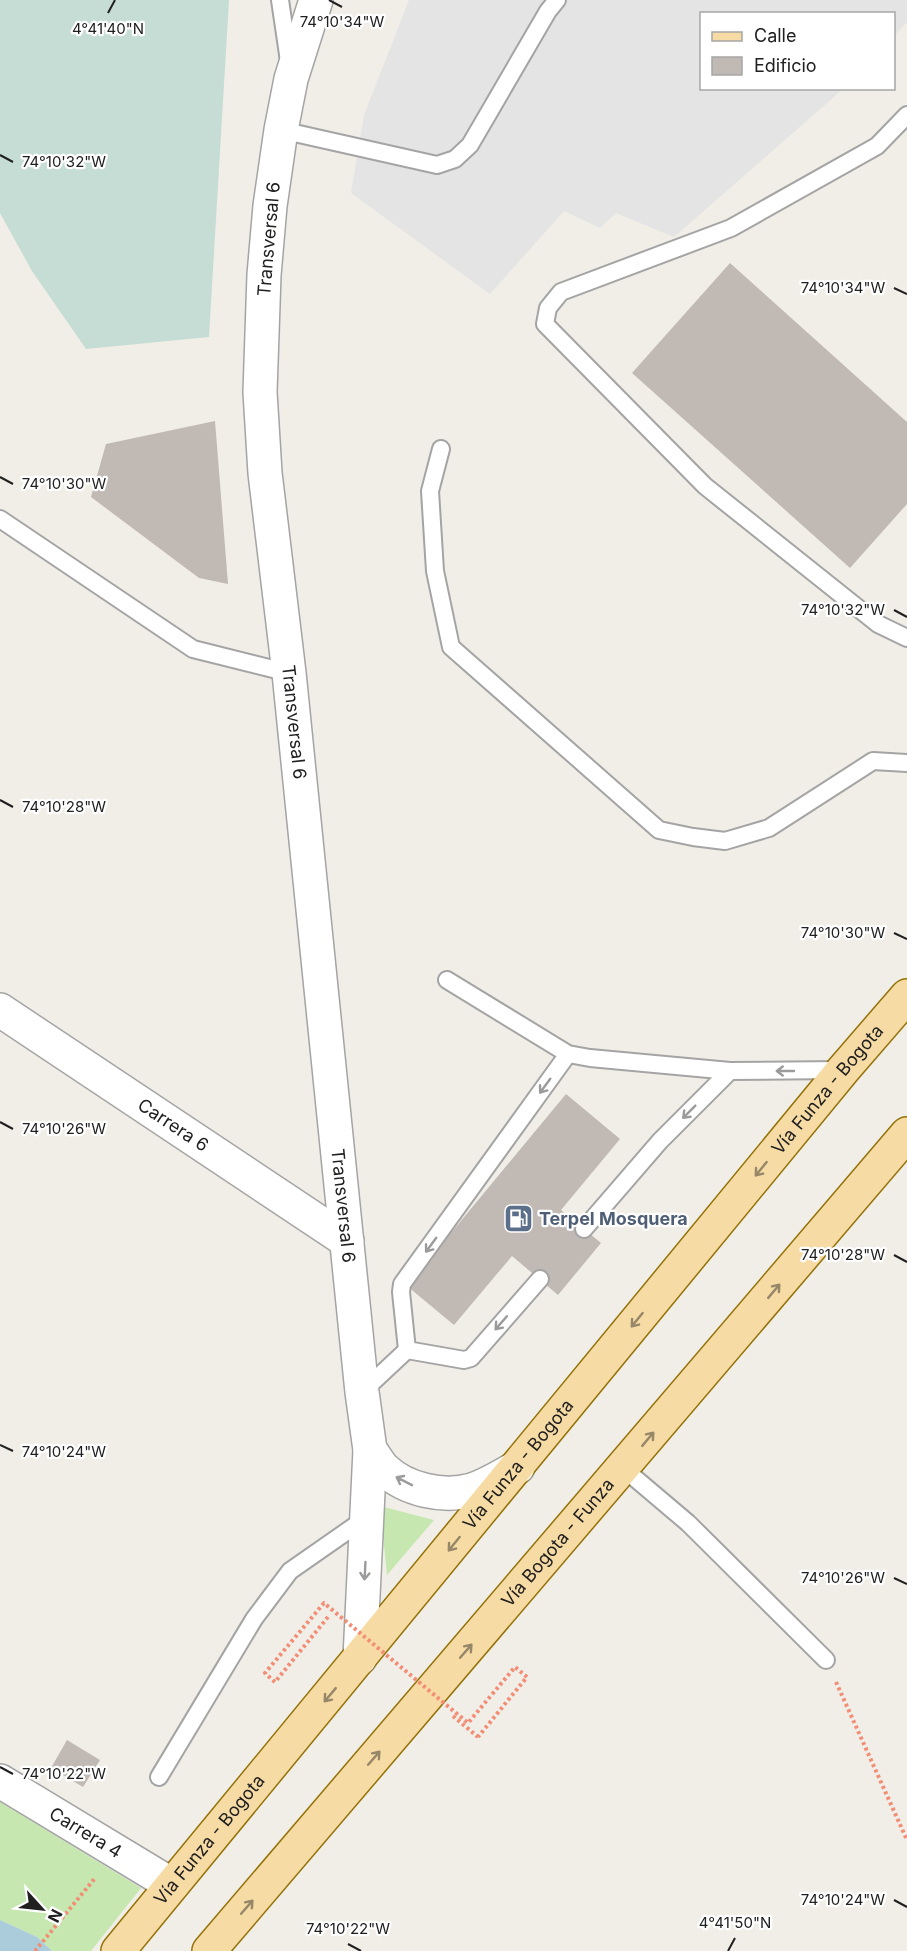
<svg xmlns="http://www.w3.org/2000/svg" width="907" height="1951" font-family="Inter,sans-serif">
<rect width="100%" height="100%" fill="#f0eee7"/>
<!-- grass -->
<path fill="#c6e7b0" d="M380 1506 434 1520 387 1575Z
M0 1802 141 1888 91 1951H52L37 1937 0 1920Z"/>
<!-- wetland -->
<path fill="#c5ddd4" d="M0 0H229L209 337 86 349 32 271 0 213Z"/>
<!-- parking -->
<path fill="#e4e4e4" d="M409 0H907V22L894 36V14H702V88L843 89 674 237 616 213 600 228 564 211 490 294 351 193 364 115Z"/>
<!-- water -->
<path fill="#aaccdb" d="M0 1920 37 1937 52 1951H0Z"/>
<!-- building -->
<path fill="#c1bab4" d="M730 263 907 422V504L850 568 632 373Z
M215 421 228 584 199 578 91 497 106 444Z
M566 1094 620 1139 561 1210 601 1243 558 1295 512 1256 454 1325 407 1286Z
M67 1740 100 1760 83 1787 51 1768Z"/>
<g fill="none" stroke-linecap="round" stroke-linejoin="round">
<defs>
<path id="service" d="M280 0 289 61
M907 115 877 146 731 228 561 292 548 308 545 324 705 486 878 624 907 638
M281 130 437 165 455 159 470 145 548 11 557 0
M441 449 430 491 435 571 451 647 659 830 693 837 725 841 769 828 873 761 907 763
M0 519 193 649 289 673
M447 980 568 1054
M584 1229 660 1141 730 1071
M407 1350 464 1360 471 1358 540 1279
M362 1392 407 1350 401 1292 402 1284 568 1054 590 1058 730 1071 842 1070
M623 1468 688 1523 826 1660
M159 1777 254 1619 290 1571 366 1518"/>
<g id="minor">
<path id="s1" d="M0 1010 347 1241"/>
</g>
<g id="tertiary">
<path id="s2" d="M316 0 291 79 281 130 270 206 264 275 260 392 265 473 289 673 362 1392 370 1450 360 1658"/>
<path d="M370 1450C375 1456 379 1464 384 1469 406 1490 443 1498 472 1490 488 1485 503 1475 518 1467"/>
<path id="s3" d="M0 1781 172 1885"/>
</g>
<g id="primary">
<path id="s4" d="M118 1951 843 1070 907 996"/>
<path id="s5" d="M209 1951 907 1134"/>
</g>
</defs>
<!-- service casing -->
<use href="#service" stroke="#a4a4a4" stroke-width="20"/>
<!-- minor casing -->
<use href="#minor" stroke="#a4a4a4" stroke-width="36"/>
<!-- tertiary casing -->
<use href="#tertiary" stroke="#a4a4a4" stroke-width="36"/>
<!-- primary casing -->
<use href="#primary" stroke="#947208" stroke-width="36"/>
<!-- path -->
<path stroke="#f38d75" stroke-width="4" stroke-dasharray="3 3" stroke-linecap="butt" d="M836 1682 907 1840
M453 1716 478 1737
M35 1951 96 1877"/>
<!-- service -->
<use href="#service" stroke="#fff" stroke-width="16"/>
<!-- minor -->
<use href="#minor" stroke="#fff" stroke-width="33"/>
<!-- tertiary -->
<use href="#tertiary" stroke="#fff" stroke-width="33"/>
<!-- primary -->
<use href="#primary" stroke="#f7dba5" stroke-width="33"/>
<!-- path-bridge -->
<path stroke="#f38d75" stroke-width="4" stroke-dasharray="3 3" stroke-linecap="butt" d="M328 1617 275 1682 265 1673 324 1603 468 1723 515 1667 527 1677 478 1737"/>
</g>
<!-- one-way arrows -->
<defs><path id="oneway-shaft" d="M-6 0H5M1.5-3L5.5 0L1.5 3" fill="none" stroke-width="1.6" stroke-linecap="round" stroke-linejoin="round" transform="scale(1.5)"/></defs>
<g stroke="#9b9b9b">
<use href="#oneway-shaft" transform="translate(785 1071) rotate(180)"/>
<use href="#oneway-shaft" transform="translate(545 1086) rotate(126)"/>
<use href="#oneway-shaft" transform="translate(689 1112) rotate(135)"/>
<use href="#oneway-shaft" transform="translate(431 1245) rotate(126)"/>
<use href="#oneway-shaft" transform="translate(501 1323) rotate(131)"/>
<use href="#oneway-shaft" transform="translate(404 1481) rotate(-153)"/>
<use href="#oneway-shaft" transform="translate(365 1571) rotate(93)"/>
</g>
<g stroke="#968769">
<use href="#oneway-shaft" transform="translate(761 1169) rotate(129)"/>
<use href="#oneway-shaft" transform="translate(774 1291) rotate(-50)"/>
<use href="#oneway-shaft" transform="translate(637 1320) rotate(129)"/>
<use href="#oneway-shaft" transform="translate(648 1439) rotate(-50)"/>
<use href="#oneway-shaft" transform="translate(454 1544) rotate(129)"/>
<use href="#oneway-shaft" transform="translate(466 1651) rotate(-49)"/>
<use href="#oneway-shaft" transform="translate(330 1695) rotate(130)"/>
<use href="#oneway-shaft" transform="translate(374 1758) rotate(-49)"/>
<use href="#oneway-shaft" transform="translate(247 1907) rotate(-49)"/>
</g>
<!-- ticks -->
<path fill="none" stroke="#202020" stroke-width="2" d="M329 0 342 7M108 13 115 0M0 155 13 162M894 288 907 294M0 477 13 484M894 610 907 617M0 800 13 807M894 933 907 939M0 1122 13 1129M894 1255 907 1262M0 1445 13 1451M894 1578 907 1584M0 1767 13 1774M894 1900 907 1907M348 1944 361 1951M728 1951 735 1938"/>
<!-- icons -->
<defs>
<symbol id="fuel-square" viewBox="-11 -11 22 22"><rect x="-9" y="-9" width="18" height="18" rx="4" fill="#5c6f8a" stroke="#fff"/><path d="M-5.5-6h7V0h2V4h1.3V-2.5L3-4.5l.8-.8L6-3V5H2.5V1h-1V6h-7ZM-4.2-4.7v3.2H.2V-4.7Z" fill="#fff"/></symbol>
</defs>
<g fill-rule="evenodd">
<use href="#fuel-square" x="502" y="1202" width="33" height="33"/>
</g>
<g text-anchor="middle" stroke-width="4.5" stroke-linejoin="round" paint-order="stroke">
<!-- street labels -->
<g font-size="18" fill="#202020" stroke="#fff">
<text transform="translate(269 239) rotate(-85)" y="6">Transversal 6</text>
<text dy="6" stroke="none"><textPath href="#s2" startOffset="730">Transversal 6</textPath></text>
<text dy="6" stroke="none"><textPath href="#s4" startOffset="1116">Vía Funza - Bogota</textPath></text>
<text dy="6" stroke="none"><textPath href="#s1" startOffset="208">Carrera 6</textPath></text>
<text dy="6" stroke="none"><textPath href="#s2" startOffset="1216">Transversal 6</textPath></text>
<text dy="6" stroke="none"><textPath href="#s4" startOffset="630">Vía Funza - Bogota</textPath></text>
<text dy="6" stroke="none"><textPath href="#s5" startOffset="537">Vía Bogota - Funza</textPath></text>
<text dy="6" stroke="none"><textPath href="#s3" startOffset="100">Carrera 4</textPath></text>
<text dy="6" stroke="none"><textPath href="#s4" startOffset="144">Vía Funza - Bogota</textPath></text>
</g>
<!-- service labels -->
<g font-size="18" font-weight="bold" fill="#4e5e75" stroke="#fff" text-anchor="start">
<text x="539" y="1225">Terpel Mosquera</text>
</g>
</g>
<g font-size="15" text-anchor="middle" fill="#202020" stroke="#fff" stroke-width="4.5" stroke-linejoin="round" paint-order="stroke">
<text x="342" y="27">74°10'34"W</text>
<text x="108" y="34">4°41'40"N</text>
<text x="64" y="167">74°10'32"W</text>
<text x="843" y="293">74°10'34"W</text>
<text x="64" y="489">74°10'30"W</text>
<text x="843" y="615">74°10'32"W</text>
<text x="64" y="812">74°10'28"W</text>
<text x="843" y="938">74°10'30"W</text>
<text x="64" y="1134">74°10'26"W</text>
<text x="843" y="1260">74°10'28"W</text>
<text x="64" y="1457">74°10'24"W</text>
<text x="843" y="1583">74°10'26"W</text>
<text x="64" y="1779">74°10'22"W</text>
<text x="843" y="1905">74°10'24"W</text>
<text x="735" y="1928">4°41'50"N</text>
<text x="348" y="1934">74°10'22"W</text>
</g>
<!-- legend -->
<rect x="700" y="12" width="195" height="78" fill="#ffffff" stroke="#a6a6a6" stroke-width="1.5"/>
<rect x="712" y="32" width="30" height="9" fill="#f7dba5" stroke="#a6a6a6" stroke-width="1.5"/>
<text x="754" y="42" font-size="18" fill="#202020">Calle</text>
<rect x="712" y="57" width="30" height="18" fill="#c1bab4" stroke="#a6a6a6" stroke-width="1.5"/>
<text x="754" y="72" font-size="18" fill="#202020">Edificio</text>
<!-- north arrow -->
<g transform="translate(42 1909) rotate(117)" stroke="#ffffff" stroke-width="4.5" paint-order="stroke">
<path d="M0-4.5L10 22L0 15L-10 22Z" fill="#202020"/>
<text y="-9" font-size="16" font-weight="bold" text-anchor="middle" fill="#202020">N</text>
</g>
</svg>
